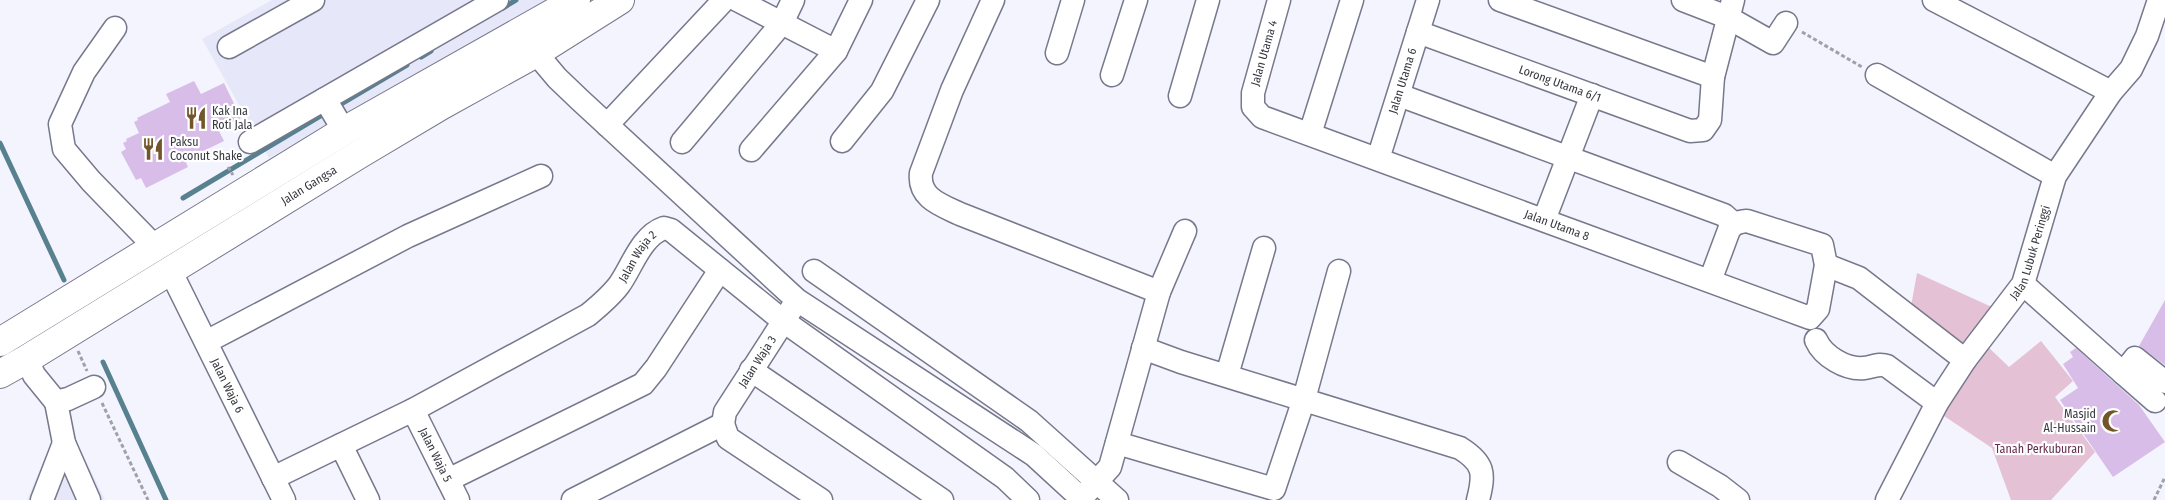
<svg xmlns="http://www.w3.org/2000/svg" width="2165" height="500" font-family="'Fira Sans Condensed',sans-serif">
<rect width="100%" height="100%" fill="#f3f4fd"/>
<!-- built -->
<path fill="#e6e8fa" d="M272 0H550L269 158 202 39Z
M68 424 105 500H27L55 435Z"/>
<!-- green -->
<path fill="#e4c1d5" d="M1917 273 1994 308 1962 355 1910 312Z
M2041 341 2073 381 2055 397 2095 452 2051 500H2011L1992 448 1941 414 1984 343 2009 367Z"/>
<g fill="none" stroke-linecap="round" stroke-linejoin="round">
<!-- stream -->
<path stroke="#588190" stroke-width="5" d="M503 8 516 0
M421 57 431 51
M336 107 407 65
M0 143 64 280
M183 198 327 112
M103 362 166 500"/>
</g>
<!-- building -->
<path fill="#d8bde9" d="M194 81 201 94 224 83 241 118 218 129 224 141 185 160 188 167 146 188 141 178 136 180 121 152 126 149 123 143 127 141 126 139 139 133 134 122 138 120 137 118 170 102 166 94Z
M2165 300V365L2139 346Z
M2076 348 2139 405 2165 442 2113 477 2060 400 2078 388 2063 364 2073 357 2070 352Z"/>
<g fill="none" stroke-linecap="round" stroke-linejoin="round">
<defs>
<g id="minor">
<path d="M737 0 836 51"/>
<path d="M993 0 952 90 921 173C918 198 941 205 960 214L1159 292"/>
<path id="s1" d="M1279 0 1253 93V107L1262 117 1810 318 1818 309 1826 265 1822 245 1747 221C1738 222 1734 223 1729 230L1710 281"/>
<path d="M1500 0 1713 77"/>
<path d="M1683 0 1727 17 1773 43 1786 23"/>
<path d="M1934 0 2111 92"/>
<path d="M115 28 84 72 60 124 64 149 91 181 156 248"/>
<path id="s2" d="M1418 32 1690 131 1703 130 1710 120 1713 77 1733 0"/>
<path d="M229 47 313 0"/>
<path d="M536 53 557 78 580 100 797 300 1034 455 1083 500"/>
<path d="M1057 53 1073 0"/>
<path d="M1112 75 1136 0"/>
<path d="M1877 75 2055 176"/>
<path d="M1399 95 1724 215 1734 224"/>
<path d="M1180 96 1208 0"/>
<path d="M325 99 344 131"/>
<path d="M607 125 724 0"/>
<path d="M1310 134 1352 0"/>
<path d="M842 141 882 91 928 0"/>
<path d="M250 142 497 0"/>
<path d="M682 142 782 23 793 0"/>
<path d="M751 150 836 51 861 0"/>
<path id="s3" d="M1378 159 1428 0"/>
<path d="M1544 220 1592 95"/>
<path d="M1826 265 1859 278 1965 360"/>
<path id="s4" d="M170 270 284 500"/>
<path d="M814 271 1029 421 1117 500"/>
<path d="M2023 284 2123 373 2135 358 2165 382"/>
<path d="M1816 340C1823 356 1846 370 1864 368 1873 367 1879 363 1887 366L1937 403"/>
<path d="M206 342 408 236 541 176"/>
<path d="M1143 348 1181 362 1460 448C1484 463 1485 473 1478 500"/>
<path d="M27 359 34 375 56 402 68 399 94 387"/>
<path d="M751 370 942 500"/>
<path d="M2123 373 2155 401"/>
<path d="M1227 375 1264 248"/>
<path d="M56 402 64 443 89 500"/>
<path id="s5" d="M413 410 458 500"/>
<path id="s6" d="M723 424 725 412 792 308"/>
<path d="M723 424 728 438 821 500"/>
<path d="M1117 443 1274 489 1304 399 1339 271"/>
<path d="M341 445 368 500"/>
<path d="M1679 462 1720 486 1738 500"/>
<path id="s7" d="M273 478 413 410 588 315C599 306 610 297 619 285 632 267 641 236 664 228L671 230 782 320 1005 478 1028 500"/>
<path d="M448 480 643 384 656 368 720 270"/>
<path d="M1087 492 1110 467 1159 292 1185 231"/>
<path d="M42 500 64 443"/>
<path d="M573 500 723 424"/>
<path id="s8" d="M1887 500 1937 403 1965 360 2023 284 2055 176 2111 92 2131 69 2147 36 2159 0"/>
</g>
<g id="major">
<path d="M0 342 344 131 576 0"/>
<path id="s9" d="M0 374 27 359 358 155 442 105 536 53 620 0"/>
</g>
</defs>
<!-- minor casing -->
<use href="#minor" stroke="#76788c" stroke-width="25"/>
<!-- major casing -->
<use href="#major" stroke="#76788c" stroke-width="30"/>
<!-- path -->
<path stroke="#9fa0a9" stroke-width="3" stroke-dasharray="4 2.5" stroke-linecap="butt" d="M1802 32 1862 67
M228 167 233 175
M78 351 87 371
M102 403 148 500
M2154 500 2165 477"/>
<!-- minor -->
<use href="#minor" stroke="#fff" stroke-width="22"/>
<!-- major -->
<use href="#major" stroke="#fff" stroke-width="28"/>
</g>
<!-- icons -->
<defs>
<symbol id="restaurant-bare" viewBox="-9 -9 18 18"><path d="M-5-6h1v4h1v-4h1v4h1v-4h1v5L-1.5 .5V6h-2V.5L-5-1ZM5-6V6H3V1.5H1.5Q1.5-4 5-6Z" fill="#725528" stroke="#fff" stroke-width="2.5" paint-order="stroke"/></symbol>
<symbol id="mosque-bare" viewBox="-9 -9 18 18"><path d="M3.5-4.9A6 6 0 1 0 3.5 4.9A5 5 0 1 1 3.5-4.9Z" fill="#725528" stroke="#fff" stroke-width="2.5" paint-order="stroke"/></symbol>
</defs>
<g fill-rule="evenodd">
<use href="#restaurant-bare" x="180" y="102" width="32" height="32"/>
<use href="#restaurant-bare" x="137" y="133" width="32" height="32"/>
<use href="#mosque-bare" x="2097" y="405" width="32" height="32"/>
</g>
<g text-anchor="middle" stroke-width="4.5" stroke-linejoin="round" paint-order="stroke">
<!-- street labels -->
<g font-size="12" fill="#36373f" stroke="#fff">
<text transform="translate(1264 53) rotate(-74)" y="4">Jalan Utama 4</text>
<text dy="4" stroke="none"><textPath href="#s3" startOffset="82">Jalan Utama 6</textPath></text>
<text dy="4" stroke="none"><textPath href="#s2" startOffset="151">Lorong Utama 6/1</textPath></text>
<text dy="4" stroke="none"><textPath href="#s9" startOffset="362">Jalan Gangsa</textPath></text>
<text dy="4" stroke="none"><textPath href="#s1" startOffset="438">Jalan Utama 8</textPath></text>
<text dy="4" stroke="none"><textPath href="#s8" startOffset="288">Jalan Lubuk Peringgi</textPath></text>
<text dy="4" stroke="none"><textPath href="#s7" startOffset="432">Jalan Waja 2</textPath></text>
<text dy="4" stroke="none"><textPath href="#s6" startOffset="72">Jalan Waja 3</textPath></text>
<text dy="4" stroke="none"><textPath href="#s4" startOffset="129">Jalan Waja 6</textPath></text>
<text dy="4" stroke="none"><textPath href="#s5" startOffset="50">Jalan Waja 5</textPath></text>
</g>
<!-- poi labels -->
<g font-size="12" fill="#36373f" stroke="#fff" text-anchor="start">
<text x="212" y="115">Kak Ina<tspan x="212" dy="14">Roti Jala</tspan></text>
<text x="170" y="146">Paksu<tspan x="170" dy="14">Coconut Shake</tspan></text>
<text x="2096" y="418" text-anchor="end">Masjid<tspan x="2096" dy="14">Al-Hussain</tspan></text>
</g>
<!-- park labels -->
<g font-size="12" fill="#662c51" stroke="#fff">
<text x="2039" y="453">Tanah Perkuburan</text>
</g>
</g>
</svg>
